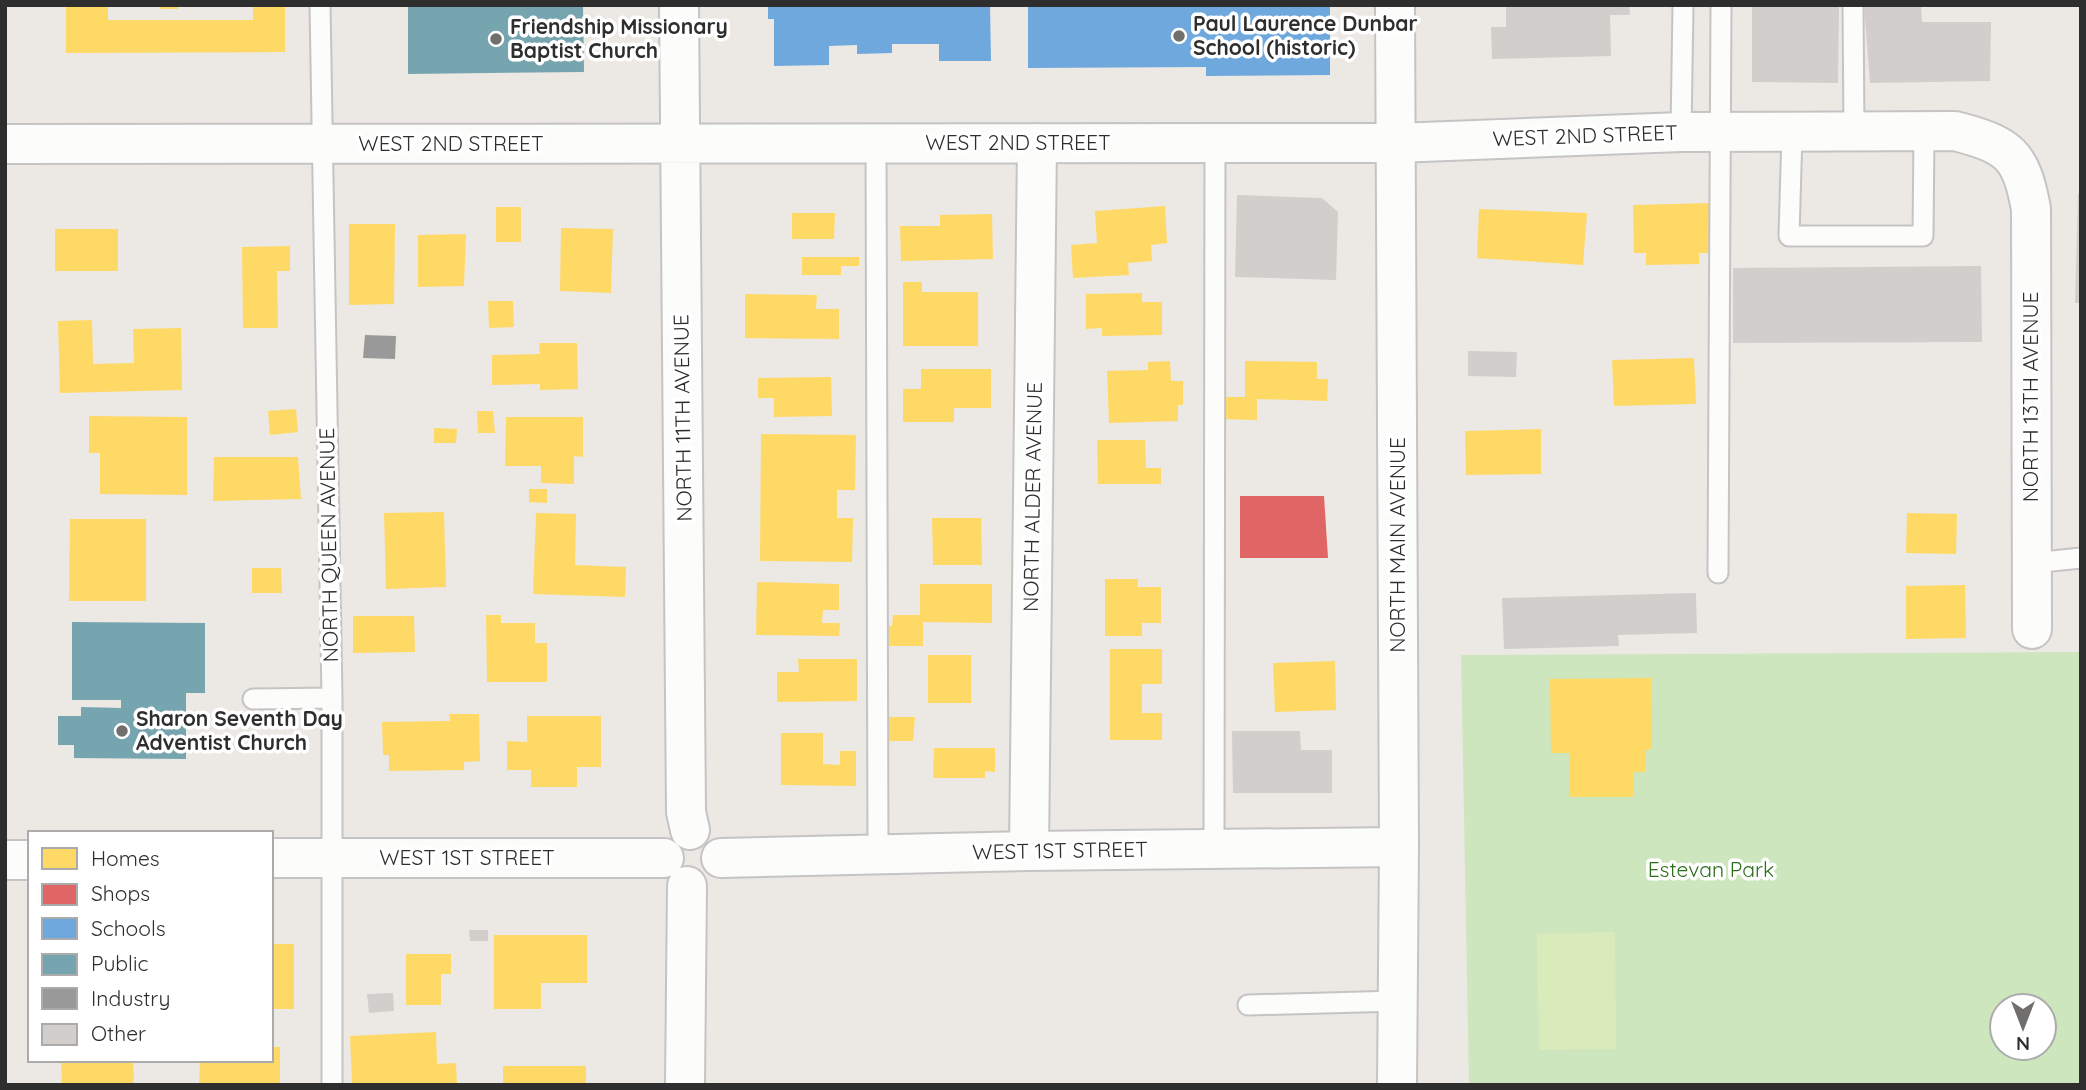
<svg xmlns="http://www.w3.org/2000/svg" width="2086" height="1090" font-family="Quicksand,sans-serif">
<rect width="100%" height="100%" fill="#ece8e4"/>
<!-- green -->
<path fill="#cee6be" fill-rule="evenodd" d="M2081 652V1085H1469L1461 655ZM2002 1006H2044V1048H2002Z"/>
<!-- pitch -->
<path fill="#d9eabb" d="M1615 932 1616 1049 1539 1050 1537 934Z"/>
<!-- homes -->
<path fill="#ffd966" d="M66 5H108V20H253V5H285V52L66 53Z
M161 5H178V9H160Z
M1710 203 1711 253H1699V264L1646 265V253H1634L1633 205Z
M1165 206 1167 243 1151 245 1152 261 1128 263 1129 275 1073 278 1071 245 1097 243 1095 211Z
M496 207H521V242H496Z
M1479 209 1587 213 1583 265 1477 258Z
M792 213H835L834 239H792Z
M992 214 993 259 901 261 900 226H940V215Z
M349 224H395L394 304 349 305Z
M561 228 613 229 611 293 560 291Z
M55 229H118V271H55Z
M466 234 464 286 418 287V235Z
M290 246V271H277L278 328H243L242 247Z
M802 257H859V266H841V275H802Z
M903 282H922V292H978V346H903Z
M1142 293V302H1162V335L1102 336V328L1086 329V294Z
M745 294 817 295 816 309H839V339L745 338Z
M488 301H513L514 327 489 328Z
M92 320 93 364 134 363 133 329 181 328 182 390 60 393 58 321Z
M539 343H577L578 389 540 390V384L492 385V355L540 354Z
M1694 358 1696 404 1614 406 1612 360Z
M1170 361 1171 381H1183V405H1178V421L1109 423 1107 371 1148 370V362Z
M1245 361 1317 362V379H1328L1327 401 1257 399V420L1219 419V397H1245Z
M921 369H991V408H954V422H903V389H921Z
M831 377 832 416 774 417V398H758V378Z
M296 409 298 432 270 435 268 411Z
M477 411H493L495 433H478Z
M89 416 187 417V495L100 494V453H89Z
M506 417H583V457L574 456V484L541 483V466H505Z
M434 428 457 429 456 443H434Z
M1541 429V474L1466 475 1465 431Z
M761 434 856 435 855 490H837V518H853L852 562 760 561Z
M1097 440H1145L1146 468H1161V484H1098Z
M214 457H298L301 499 213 501Z
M529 489H547V503L529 502Z
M444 512 446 587 386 589 384 513Z
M536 513 576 514 575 565 626 567 625 597 533 594Z
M1907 513 1957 514 1956 554 1906 553Z
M932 518H981L982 565H933Z
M70 519H146V601H69Z
M252 568H281L282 593H252Z
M1105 579H1138V587H1161V623H1142V636H1105Z
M757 582 839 584V610H823L822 623H840L839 636 756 635Z
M920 584H992V623L923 622V646H885V626H892L893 615H920Z
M1965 585 1966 638 1906 639V586Z
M486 615H501V623H535V643H547V682H487Z
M353 616H414L415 652 353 653Z
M1110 649H1162V684H1142V713H1162V740H1110Z
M928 655H971V703H928Z
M798 659H857V701L777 702V672H799Z
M1335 661 1336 710 1275 712 1273 663Z
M1651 678 1652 749 1645 750V772H1633V797H1569V753H1551L1550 679Z
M449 714H479L480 761 464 762V770L389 771V755H383L382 722 450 721Z
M527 716H601V767H577V787H531V770H507V741L527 742Z
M884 717H915L913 741H884Z
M781 733H823V764L840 765V751H856V786L781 785Z
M934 748H995V772L985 771V778H933Z
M494 935H587V983H541V1009H494Z
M271 944H294V1009H271Z
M406 954H451V974H441V1005H406Z
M436 1032 437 1064 456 1063 457 1085H352L350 1036Z
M271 1047H280V1085H199L200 1060H271Z
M61 1060H133L134 1085H62Z
M503 1066H586V1085H503Z"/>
<!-- shops -->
<path fill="#e06666" d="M1240 496H1324L1328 558H1240Z"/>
<!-- schools -->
<path fill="#6fa8dc" d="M768 5H990L991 61H939V44H892V53L857 54V45L829 46V65L774 66V19H768Z
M1028 5H1330V75L1206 76V67L1028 68Z"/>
<!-- public -->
<path fill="#76a5af" d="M408 5H583L584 72 408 74Z
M72 622 205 623V693H186V759L74 758V745H58V716H81V707L121 708V700H72Z"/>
<!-- industry -->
<path fill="#999" d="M365 335 396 336 395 359 363 358Z"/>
<!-- building -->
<path fill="#d1cecb" d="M1506 5H1629L1630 15H1610L1611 56 1492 59 1491 27H1506Z
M1752 5H1839L1838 83 1752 82Z
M1864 5H1921L1922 22H1991L1990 81 1870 83Z
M2078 194H2081V303H2075Z
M1237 195 1322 198 1338 212 1336 280 1235 277Z
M1981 266 1982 342 1733 343V268Z
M1468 351 1517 352 1516 377 1468 376Z
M1696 593 1697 633 1618 635 1619 646 1504 649 1502 598Z
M1232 731H1300L1301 750H1332V793H1233Z
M469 930H488V941H470Z
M393 993 394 1011 369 1013 367 994Z"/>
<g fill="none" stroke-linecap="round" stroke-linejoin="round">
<defs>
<path id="lane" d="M320 5 332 698V1085
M1853 5 1854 132
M1681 132 1683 5
M1792 133 1789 236H1923L1924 132
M876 143 878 855
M2032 563 2081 558
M1718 573 1721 5
M253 699 332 698
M1214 849 1215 143
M1248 1005 1398 1001"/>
<path id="street" d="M679 5 686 812 690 830
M5 144 1396 143 1681 132 1955 131C2009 145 2021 154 2031 209L2032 629
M1029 851 1037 143
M271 858H664
M721 858 1029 851 1399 847
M5 860H30
M685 1085 687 886"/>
<path id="secondary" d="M1395 5 1399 847 1397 1085"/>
</defs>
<!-- lane casing -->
<use href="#lane" stroke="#c5c4c5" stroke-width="23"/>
<!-- street casing -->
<use href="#street" stroke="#c5c4c5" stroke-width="42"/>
<!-- secondary casing -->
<use href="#secondary" stroke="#c5c4c5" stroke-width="42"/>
<!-- lane -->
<use href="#lane" stroke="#fcfcfb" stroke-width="19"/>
<!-- street -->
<use href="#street" stroke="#fcfcfb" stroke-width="38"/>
<!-- secondary -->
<use href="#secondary" stroke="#fcfcfb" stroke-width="38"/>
</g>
<!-- markers -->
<g fill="#706f6e" stroke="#fff" stroke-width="2.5">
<circle cx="1179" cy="36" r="7"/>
<circle cx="496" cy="39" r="7"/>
<circle cx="122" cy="731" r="7"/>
</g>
<g text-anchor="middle" stroke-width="7" stroke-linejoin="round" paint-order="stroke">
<!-- poi labels -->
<g font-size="21" font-weight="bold" fill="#2e2e2e" stroke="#fff" text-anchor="start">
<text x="1193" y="31">Paul Laurence Dunbar<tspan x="1193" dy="24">School (historic)</tspan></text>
<text x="510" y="34">Friendship Missionary<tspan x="510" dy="24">Baptist Church</tspan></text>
<text x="136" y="726">Sharon Seventh Day<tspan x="136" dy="24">Adventist Church</tspan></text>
</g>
<!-- street labels -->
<g font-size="21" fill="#2e2e2e" stroke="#fff">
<text transform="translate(1585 136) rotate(-2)" y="7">WEST 2ND STREET</text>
<text x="1018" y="150">WEST 2ND STREET</text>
<text x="451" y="151">WEST 2ND STREET</text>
<text transform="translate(2031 397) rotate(-90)" y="7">NORTH 13TH AVENUE</text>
<text transform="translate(683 418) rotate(-91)" y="7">NORTH 11TH AVENUE</text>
<text transform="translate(1033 497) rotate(-89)" y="7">NORTH ALDER AVENUE</text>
<text transform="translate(329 545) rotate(-91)" y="7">NORTH QUEEN AVENUE</text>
<text transform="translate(1398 545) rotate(-90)" y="7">NORTH MAIN AVENUE</text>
<text transform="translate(1060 851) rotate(-1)" y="7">WEST 1ST STREET</text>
<text x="467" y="865">WEST 1ST STREET</text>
</g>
<!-- park labels -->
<g font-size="21" fill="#2c6e1b" stroke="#fff">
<text x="1711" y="877">Estevan Park</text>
</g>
</g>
<!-- border -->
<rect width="2086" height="1090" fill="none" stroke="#2e2e2e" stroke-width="14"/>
<!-- legend -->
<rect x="28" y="831" width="245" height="231" fill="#ffffff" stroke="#ababab" stroke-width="2"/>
<rect x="42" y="848" width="35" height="21" fill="#ffd966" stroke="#ababab" stroke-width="2"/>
<text x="91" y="866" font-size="21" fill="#2e2e2e">Homes</text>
<rect x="42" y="884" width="35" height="21" fill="#e06666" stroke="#ababab" stroke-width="2"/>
<text x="91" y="901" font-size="21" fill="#2e2e2e">Shops</text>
<rect x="42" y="918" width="35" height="21" fill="#6fa8dc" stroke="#ababab" stroke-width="2"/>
<text x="91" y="936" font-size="21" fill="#2e2e2e">Schools</text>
<rect x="42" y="954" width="35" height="21" fill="#76a5af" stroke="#ababab" stroke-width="2"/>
<text x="91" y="971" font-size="21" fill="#2e2e2e">Public</text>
<rect x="42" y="988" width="35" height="21" fill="#999999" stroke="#ababab" stroke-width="2"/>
<text x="91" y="1006" font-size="21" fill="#2e2e2e">Industry</text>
<rect x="42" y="1024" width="35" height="21" fill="#d1cecb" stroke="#ababab" stroke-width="2"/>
<text x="91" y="1041" font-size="21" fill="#2e2e2e">Other</text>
<!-- north arrow -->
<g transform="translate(2023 1027) rotate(180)"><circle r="33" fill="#ffffff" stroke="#ababab" stroke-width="2"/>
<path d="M0-5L12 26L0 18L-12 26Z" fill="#706f6e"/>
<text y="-10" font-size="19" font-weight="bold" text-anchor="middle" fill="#2e2e2e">N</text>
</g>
</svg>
